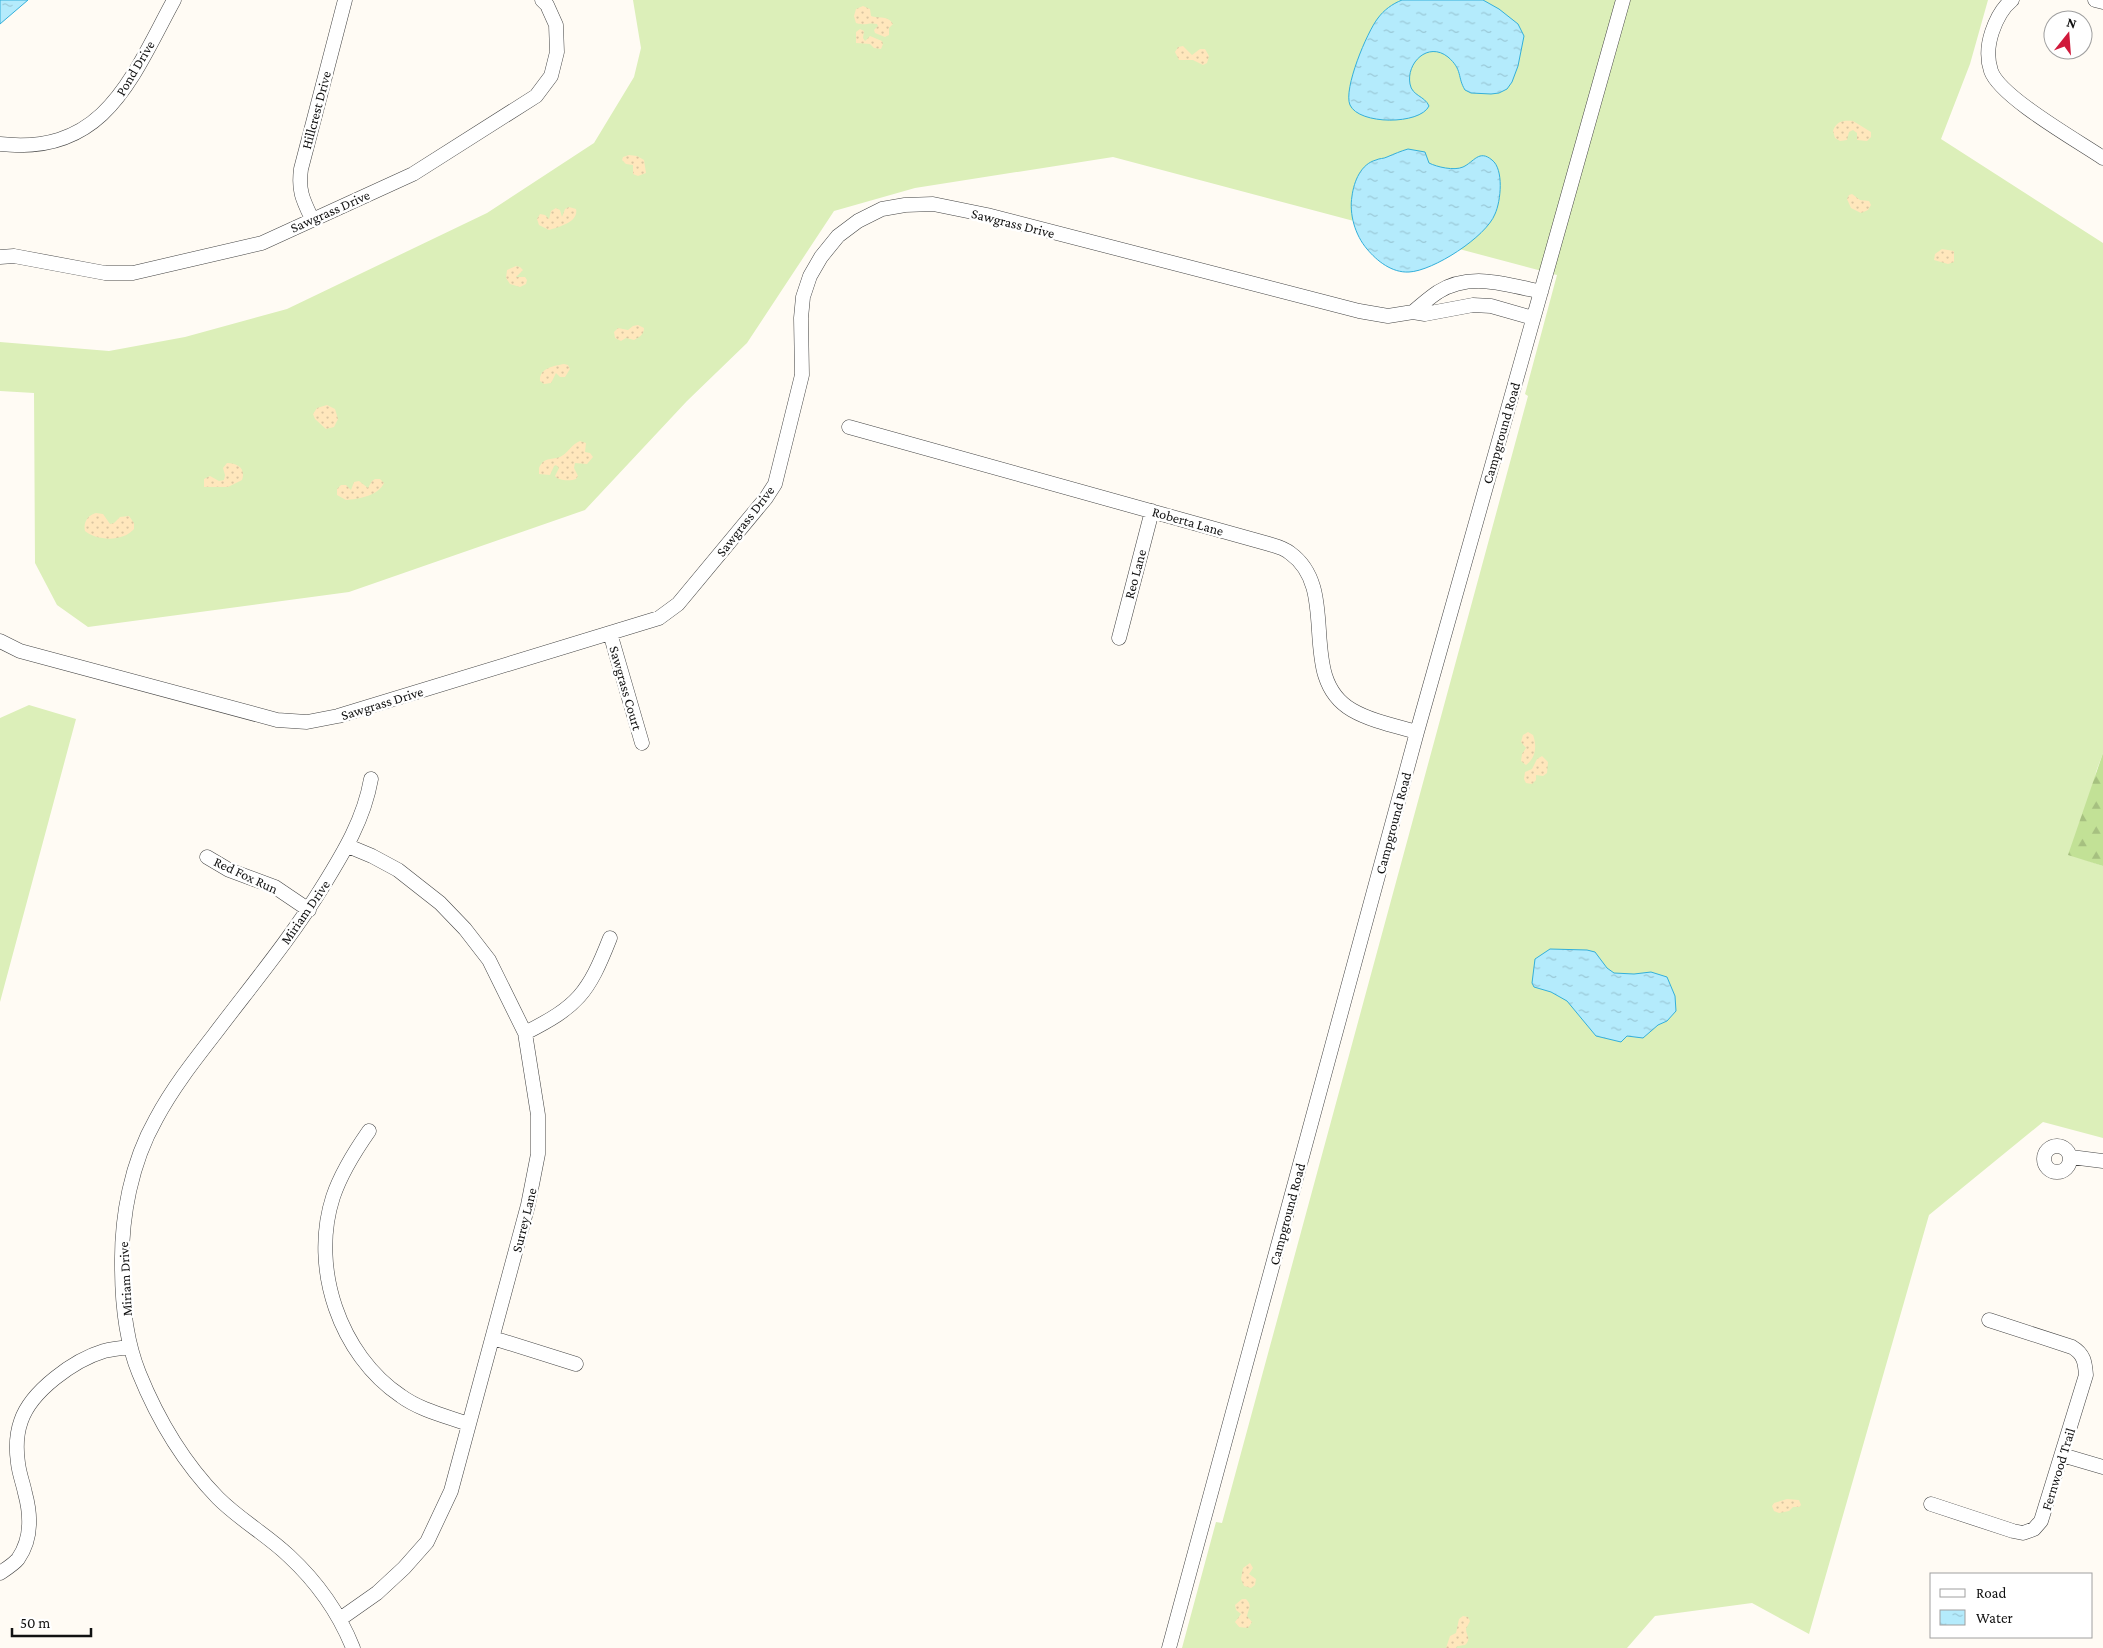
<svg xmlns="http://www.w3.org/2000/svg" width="2103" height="1648" font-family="'Crimson Pro',serif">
<defs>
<pattern id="forest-firs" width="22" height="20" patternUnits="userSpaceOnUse" patternTransform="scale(1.25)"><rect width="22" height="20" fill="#c2e196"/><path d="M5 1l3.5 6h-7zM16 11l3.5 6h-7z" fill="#a6c080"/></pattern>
<pattern id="sand-dots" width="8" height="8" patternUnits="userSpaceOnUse" patternTransform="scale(1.25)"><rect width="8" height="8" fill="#ffe7bc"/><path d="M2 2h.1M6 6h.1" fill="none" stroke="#dac5a1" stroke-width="1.8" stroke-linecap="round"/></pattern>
<pattern id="water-ripples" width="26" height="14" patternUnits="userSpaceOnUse" patternTransform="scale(1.25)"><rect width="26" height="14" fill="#b4ebfc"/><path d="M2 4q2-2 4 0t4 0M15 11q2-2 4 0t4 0" fill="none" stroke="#9ac8d7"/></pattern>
</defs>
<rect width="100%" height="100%" fill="#fffbf4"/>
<!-- grass -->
<path fill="#dcefb9" d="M633 0H1988L1970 64 1941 139 2103 243V753L2096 772 2083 859 2103 866V1138L2043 1122 1929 1215 1809 1634 1752 1603 1655 1616 1627 1648H1182L1216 1522 1222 1523 1528 396 1525 394 1557 275 1113 157 915 188 834 211 747 343 687 401 585 510 349 592 88 627 57 605 35 563 34 393 0 391V342L109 351 185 337 287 309 487 213 594 143 634 77 641 48Z
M29 705 76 719 0 1002V718Z"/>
<!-- forest -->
<path fill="url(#forest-firs)" d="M2103 753V866L2068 855Z"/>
<!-- sand -->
<path fill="url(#sand-dots)" d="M863 6 870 9 871 16C879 19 888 15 893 24L889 28V35L885 37 875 33 874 30 878 26 877 24C869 22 864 26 856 23L854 16 856 9Z
M860 29 864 31 863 38 865 41 870 36 882 41 883 44 881 49 874 48 870 44 856 43V32Z
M1183 46 1192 55 1200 49H1205L1209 56 1207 63 1203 65 1193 60H1179L1175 52 1178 47Z
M1853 121 1871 132V137L1867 141 1857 140V133L1853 130 1849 132 1847 140 1840 141 1835 138 1833 131C1836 121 1844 120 1853 121Z
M629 155 637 156 644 160 646 173 638 176 633 174V165L626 164 622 160 623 157Z
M1852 194 1860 200 1869 201 1871 205 1868 210 1861 213 1851 208 1847 199 1849 195Z
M569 207 576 209C579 222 559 227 549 230L539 225 537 219 540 214 545 215 549 219 551 211 556 208 560 210 562 217 565 209Z
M1942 249 1954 251V262L1948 264 1934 260 1935 254Z
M516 266 520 267 523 270 516 277H525L527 280 526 284 520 287 510 284 506 278 507 270Z
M638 325 644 328C644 334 640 337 634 340L626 338 621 341 615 338 614 332 618 328 628 330 633 326Z
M564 364 568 365 570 369 565 377H560L556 373 551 383 544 384 540 381C539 368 554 366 564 364Z
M327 405 335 409 338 419 334 427 326 429 315 419 313 414 317 408Z
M580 441 586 443 585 452 590 453 593 457 587 464 575 463 574 468 578 476 576 479C571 481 558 481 555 476L559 468 556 465 554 466 550 475 539 474V468C544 457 550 460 560 457 567 454 572 444 580 441Z
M227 463C238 463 246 469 242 480L228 487H204V479L210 476 219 481 224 480 225 475 223 468Z
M375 479H380L384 483C378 496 359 499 346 500L337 495V489L341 485H346L351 490 354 482 359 481 368 488 372 481Z
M96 513 103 514 110 524 114 523 120 517 129 516 134 523V529C123 542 97 541 85 531 83 522 88 515 96 513Z
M1528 732 1533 735C1537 745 1536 758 1526 765L1521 761 1522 754 1526 748 1521 742 1523 735Z
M1542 756 1548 762 1547 773 1543 776 1536 775V780L1532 784 1526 783 1524 779 1525 772 1532 769 1537 759Z
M1787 1499 1799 1500 1801 1505 1799 1507H1793L1789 1511 1779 1513 1774 1511 1772 1506 1774 1503Z
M1250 1563 1253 1568 1249 1574 1256 1579 1255 1585 1251 1588 1244 1586 1241 1579 1243 1568Z
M1242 1599H1246C1253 1606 1248 1609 1247 1616L1252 1622 1248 1628 1239 1627 1235 1622 1241 1614 1236 1610 1235 1605Z
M1463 1616 1468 1617 1470 1621 1466 1629C1466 1636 1472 1638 1465 1645L1458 1646 1456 1648H1446L1450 1636 1456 1633 1459 1619Z"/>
<!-- water -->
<path fill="url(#water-ripples)" stroke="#33afda" d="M0 0H28L0 24Z
M1402 0H1483L1499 9 1518 24 1524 36 1518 66 1512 82 1507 89 1499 93 1491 94 1471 93 1465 90C1457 77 1463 70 1448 57 1428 41 1406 63 1410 84 1412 96 1425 96 1429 106 1420 125 1359 125 1350 105 1343 89 1367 32 1378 18 1384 10 1392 4 1402 0Z
M1408 149 1425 152 1429 163C1437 167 1454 171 1463 167 1474 162 1479 149 1492 160 1504 169 1501 201 1495 214 1486 237 1433 271 1409 272 1392 273 1377 261 1367 249 1355 235 1349 214 1352 196 1354 181 1361 164 1376 160 1380 158 1383 159 1387 157 1394 154 1401 151 1408 149Z
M1550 949 1587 950 1595 952 1607 968 1614 973 1634 974 1651 972 1667 977 1675 996 1676 1011 1667 1021 1658 1025 1643 1038 1627 1036 1621 1042 1596 1036 1567 1001 1551 992 1534 987 1532 983 1535 959Z"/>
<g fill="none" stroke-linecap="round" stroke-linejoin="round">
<defs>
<path id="minor" d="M2012 0C2002 8 1996 20 1992 32 1988 44 1987 59 1991 71 2000 97 2078 141 2103 158
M2095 0 2103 2
M0 144C105 156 132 77 174 0
M312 219C303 200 298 191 301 169L345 0
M0 257 14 256 105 273H133L262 243 413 174 536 96 551 76 557 52 556 25 547 5 542 0
M1413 312C1421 305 1429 298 1438 292 1470 272 1506 284 1541 292
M849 427 1269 544C1276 546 1284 548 1290 553 1342 590 1295 677 1352 710 1371 721 1396 726 1417 732
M610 633 642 743
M1119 638 1152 511
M0 641 20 651 277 720 307 722 338 716 659 618 678 604 766 498 775 484 802 375 801 318 803 297 810 276 821 257 838 236 858 221 882 209 905 205 933 204 987 215 1359 311 1388 316 1413 312 1425 314 1473 305 1491 306 1533 318
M207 857 229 870 275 887 309 910
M525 1033C578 1006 588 994 610 938
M369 1131C355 1151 341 1173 333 1197 310 1268 340 1355 401 1396 420 1410 446 1416 468 1424
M2044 1159a13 13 0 1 1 26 0a13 13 0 1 1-26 0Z
M2071 1157 2103 1161
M493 1338 576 1364
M2062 1455 2103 1467
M1931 1504 2013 1531 2023 1533 2034 1529 2041 1521 2086 1375C2085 1362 2084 1354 2072 1347L1989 1320
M0 1573C6 1569 14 1564 18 1559 32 1539 31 1515 25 1493 23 1483 19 1473 18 1463 16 1449 16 1435 21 1421 31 1391 74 1360 104 1351 112 1349 121 1348 130 1347
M340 1619 377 1593 404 1568 427 1542 451 1491 528 1205 538 1154V1115L525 1033 489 960 465 929 440 903 398 870 372 856 348 846
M353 1648C339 1613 317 1582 289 1556 267 1535 240 1520 218 1498 182 1461 158 1420 139 1373 126 1341 122 1302 122 1267 121 1217 131 1163 156 1119 172 1089 193 1062 214 1035 251 986 291 938 323 886 344 852 364 819 371 779
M1169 1648 1417 732 1623 0"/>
</defs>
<!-- minor casing -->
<use href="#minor" stroke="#444" stroke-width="15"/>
<!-- minor -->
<use href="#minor" stroke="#fff" stroke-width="14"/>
</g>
<g text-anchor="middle" stroke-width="5" stroke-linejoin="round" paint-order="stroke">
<!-- street labels -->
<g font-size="14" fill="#111" stroke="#fff">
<text transform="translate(135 68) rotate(-59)" y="5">Pond Drive</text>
<text transform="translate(316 110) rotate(-75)" y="5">Hillcrest Drive</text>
<text transform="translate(330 211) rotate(-24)" y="5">Sawgrass Drive</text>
<text transform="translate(1013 223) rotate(14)" y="5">Sawgrass Drive</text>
<text transform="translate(1501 433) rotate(-74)" y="5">Campground Road</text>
<text transform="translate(745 521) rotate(-52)" y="5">Sawgrass Drive</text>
<text transform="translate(1188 521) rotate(16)" y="5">Roberta Lane</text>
<text transform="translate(1135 574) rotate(-75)" y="5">Reo Lane</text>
<text transform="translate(626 688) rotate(74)" y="5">Sawgrass Court</text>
<text transform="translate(382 703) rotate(-17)" y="5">Sawgrass Drive</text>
<text transform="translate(1393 823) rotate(-75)" y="5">Campground Road</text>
<text transform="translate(246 875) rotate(25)" y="5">Red Fox Run</text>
<text transform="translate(305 912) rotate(-55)" y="5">Miriam Drive</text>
<text transform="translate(1287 1214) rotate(-75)" y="5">Campground Road</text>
<text transform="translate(524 1220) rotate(-76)" y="5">Surrey Lane</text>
<text transform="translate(125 1279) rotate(-93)" y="5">Miriam Drive</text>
<text transform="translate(2058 1469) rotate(-73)" y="5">Fernwood Trail</text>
</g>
</g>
<!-- legend -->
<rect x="1930" y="1573" width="162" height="65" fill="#ffffff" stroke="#a0a0a0"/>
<rect x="1940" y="1589" width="25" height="8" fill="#ffffff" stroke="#a0a0a0"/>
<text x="1976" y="1598" font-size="15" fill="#111111">Road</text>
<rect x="1940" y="1610" width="25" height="15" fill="url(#water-ripples)" stroke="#a0a0a0"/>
<text x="1976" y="1623" font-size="15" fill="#111111">Water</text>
<!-- north arrow -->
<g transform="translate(2068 35) rotate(17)"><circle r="24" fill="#ffffff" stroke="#a0a0a0"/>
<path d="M0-4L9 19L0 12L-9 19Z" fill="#d0193b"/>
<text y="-8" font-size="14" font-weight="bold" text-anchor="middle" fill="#111111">N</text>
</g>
<!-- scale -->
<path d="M12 1628v8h79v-8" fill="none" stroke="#111111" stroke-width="2.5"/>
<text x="20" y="1628" font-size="15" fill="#111111" stroke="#ffffff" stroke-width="4" paint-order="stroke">50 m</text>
</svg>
